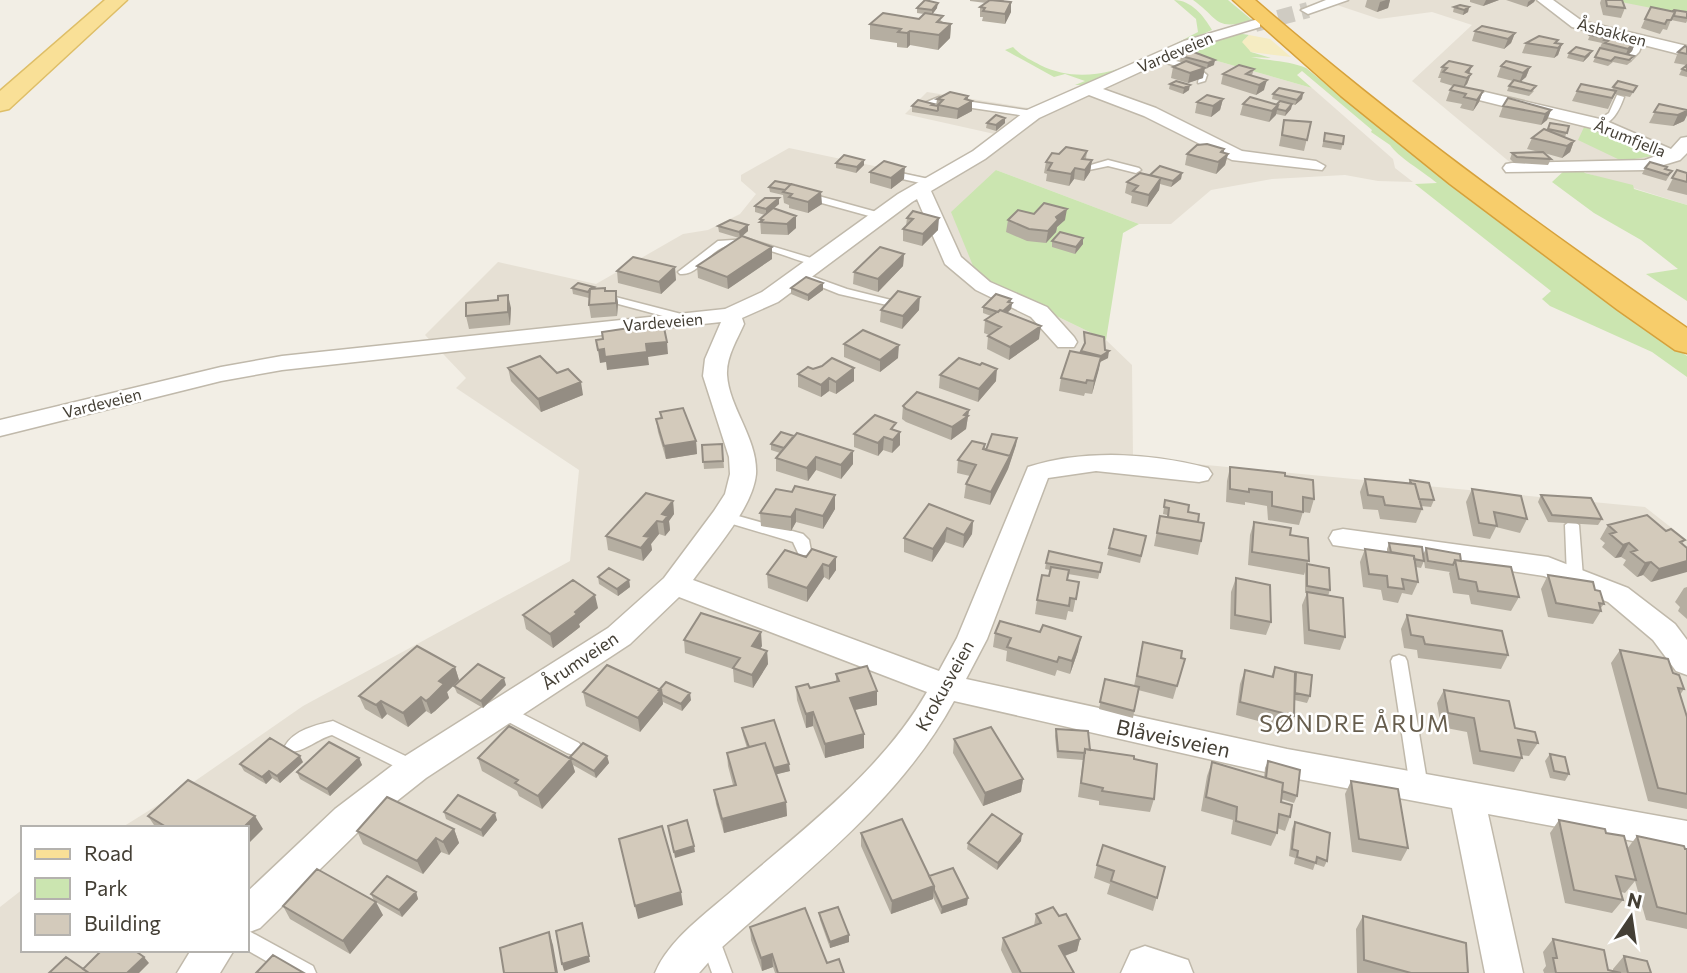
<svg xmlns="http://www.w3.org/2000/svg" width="1687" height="973" font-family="Commissioner,sans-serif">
<rect width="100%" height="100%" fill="#f2eee5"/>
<!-- residential -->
<path fill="#e6e0d4" d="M1341 0H1687V205L1586 173 1577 166 1512 164 1412 81 1472 25 1432 12 1379 19 1331 3Z
M1182 51 1312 88 1393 159 1395 168 1413 182 1378 181 1345 175 1272 179 1211 190 1171 224H1139L996 170 978 278 1106 340 1132 365 1133 458 1645 507 1687 540V973H0V907L23 889V950H247V828H121L185 788 303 706 570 561 579 470 456 388 466 378 425 335 498 262 596 284 683 234 708 230 740 214 756 194 741 181V175L789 148 936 179 999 135 905 114 927 92 1042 110 1094 87 1107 88Z"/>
<!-- green -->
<path fill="#cbe5b0" d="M1174 0C1191 0 1204 16 1212 30L1087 85H1075L1085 81 1065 74 1054 77 1005 50 1013 47C1021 56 1031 60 1040 65 1095 92 1149 57 1198 32L1196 19Z
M1193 0H1228L1252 20C1214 32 1219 18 1193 0Z
M1612 0H1687V15L1621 2Z
M1237 33 1249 35 1243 41 1251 52 1271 58 1251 57C1270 61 1289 61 1306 68L1447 182 1687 356V377L1652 352 1550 306 1542 299 1551 291 1415 184 1437 183C1422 171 1397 156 1390 145L1371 132 1372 130 1302 71 1297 75 1312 88 1182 51Z
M1585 125 1653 156 1622 161 1578 140Z
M1566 169H1581L1585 173 1633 185 1634 189 1687 205V301L1646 274 1678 269 1641 240 1594 213 1552 182Z
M996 170 1139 224 1123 233 1106 340 978 278 951 212Z"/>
<!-- sand -->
<path fill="#f5ecc2" d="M1249 35 1270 39 1291 57 1251 52 1242 42Z"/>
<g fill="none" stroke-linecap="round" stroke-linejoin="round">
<!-- minor-tunnel -->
<path stroke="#cfcbc2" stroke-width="16" stroke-dasharray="16 8" stroke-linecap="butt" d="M1255 24 1308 10"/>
<defs>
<path id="service" d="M1637 38 1644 40 1639 52 1630 61H1624L1623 59 1631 51Z
M1156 56 1196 66 1207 75 1205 81 1198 83 1199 76 1190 70 1156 60Z
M1617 95 1624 97C1619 111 1612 126 1595 126V122L1609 113Z
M939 97 1033 111 1037 114 1033 117 939 103 926 107 922 104Z
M1108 160 1139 168 1141 170 1136 173 1108 166 1089 170 1084 167Z
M887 170 938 181 939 183 934 186 884 175V171Z
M804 192 884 214 885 216 880 219 800 197V193Z
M748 239 821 261 822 263 817 266C793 260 750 239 726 246 709 251 698 276 680 274L678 272 718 241Z
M808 275 847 289 891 300 893 302 887 305 839 294 804 280 802 278Z
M600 293 693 317 695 319 689 323 596 298 594 296Z
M724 512 803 534 809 540 811 551 809 555H799L793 542 719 520 717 517Z
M1572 520 1579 525 1583 577 1580 581H1570L1567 577 1565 525Z
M1399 655 1405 657 1407 661 1428 787 1425 792 1419 795 1413 792 1410 787 1391 661 1393 657Z
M503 704 579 743 582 748 579 753 573 755 567 753 497 716 494 711 497 706Z
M333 721 420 763 423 768 420 773 414 775 408 773 332 735C317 739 300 755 288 751L285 746C294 730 316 725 333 721Z
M709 928 716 930 732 973H712L699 937 702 930Z
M247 930 313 966 316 973H287L247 950Z"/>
<path id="minor" d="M1326 0H1348L1308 14 1301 10Z
M1537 0H1553L1582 21 1687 46V56L1572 27Z
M1255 20 1260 21V27L1194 47 1103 89 1156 108 1242 151 1316 161 1325 166 1322 170 1232 160 1144 116 1089 95 1039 118 985 159 931 191 961 257 990 282 1047 307 1074 337 1077 342 1074 347H1058L1031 317 976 290 945 264 917 199 912 202 778 302 742 318 744 324C737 340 726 357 727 375 729 408 758 439 756 474 753 508 713 552 693 580L939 671 957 638 1028 467C1085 449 1151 453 1208 468L1212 474 1208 480 1199 482 1096 471 1048 478 987 639 966 679 1287 749 1687 821V851L1488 814 1523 973H1485L1452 808 1287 777 954 701C900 801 804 873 721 948L699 973H655C669 939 707 913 734 889 803 829 881 772 927 692L679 597 630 644 426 778 359 831 260 928 247 933V892L335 809 402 758 608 628 664 578 714 511 725 494 730 474 729 457 703 376 705 359 721 322 282 370 221 381 0 436V420L221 367 282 356 725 309 762 292 898 194 973 151 1027 110 1184 41Z
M1485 92 1604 120 1671 149 1681 138 1687 137V153L1680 160 1647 170 1506 172 1503 168 1506 164 1512 163 1645 160 1656 156 1592 128 1479 100 1477 97Z
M1343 529 1548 557 1628 588 1675 624 1687 640V675L1676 671 1653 640 1608 602 1544 576 1333 545 1329 538 1333 531Z
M1145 946 1188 960 1193 973H1121L1131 951Z
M191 950H234L220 973H177Z"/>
<path id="primary" d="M105 0H127L9 109 0 111V91Z"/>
<path id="motorway" d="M1233 0H1255C1392 119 1538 225 1687 328V353L1675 350 1618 310 1450 184 1341 96Z"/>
</defs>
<!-- service casing -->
<use href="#service" stroke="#c0b9ab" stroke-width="3"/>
<!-- minor casing -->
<use href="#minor" stroke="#c0b9ab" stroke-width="3"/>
<!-- primary casing -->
<use href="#primary" stroke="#debe67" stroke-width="3"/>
<!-- motorway casing -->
<use href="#motorway" stroke="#d6a13b" stroke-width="3"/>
<!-- service -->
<use href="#service" fill="#fff" fill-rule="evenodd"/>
<!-- minor -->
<use href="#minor" fill="#fff" fill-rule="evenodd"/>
<!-- primary -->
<use href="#primary" fill="#f9e097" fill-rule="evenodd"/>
<!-- motorway -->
<use href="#motorway" fill="#f7cd6b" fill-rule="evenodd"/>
</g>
<!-- wall -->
<path fill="#b5aea1" d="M970 0H1004L1003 2H1011V12L1005 24 982 21 983 17H980V7L986 3 970 1Z
M1367 0H1390L1388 8 1377 12 1365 7Z
M1470 0H1499L1483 6 1470 2Z
M1506 0H1535L1534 2 1527 7Z
M1601 0H1606L1625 8 1621 18 1603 15 1600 3Z
M1454 7H1469L1468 12 1463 15 1453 12Z
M917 8H937L932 14 943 22 951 24 950 38 938 50 910 45 907 48 897 47V43L870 39V24L919 19 924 14 917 13Z
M1673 11 1687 12V21L1686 23 1671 20 1667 30 1663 29 1660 34 1641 28 1645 19Z
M1475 31 1515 33 1511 43 1504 49 1472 41Z
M1590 35 1615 36 1636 41 1632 51 1628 55 1632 61 1627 65 1613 62 1608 66 1593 62 1602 43 1588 40Z
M1558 40 1556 43 1562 44 1558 55 1554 58 1522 53 1526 43Z
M1687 47V77L1679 75 1682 69 1686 65 1674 63 1678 52Z
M1592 51 1589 56 1583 62 1567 58 1569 53Z
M1181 56 1214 65 1207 68 1202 67 1203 78 1188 83 1171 78 1173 67 1184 62 1180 61Z
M1501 66 1530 67 1526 77 1520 82 1534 91 1529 96 1507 91 1509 86 1513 81 1497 77Z
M1442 67 1471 74 1467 84 1464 87 1483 91 1479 102 1473 111 1460 108 1462 104 1446 101 1450 90 1453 86 1440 82 1441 78H1438Z
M1254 69 1252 75 1264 90 1256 95 1221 84 1223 74Z
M1170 84 1189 90 1183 94 1169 89Z
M1613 87 1634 91 1630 97 1615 94 1608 109 1572 101 1577 91H1612Z
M1303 93 1302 99 1295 105 1292 104 1291 109 1285 116 1276 114 1269 122 1240 115 1243 104H1277L1280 101 1272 99 1273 94Z
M968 96V100L972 101V111L957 119 912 112V106L934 104V106H936L937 99Z
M1223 99 1220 110 1211 117 1195 113 1197 102Z
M1659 104 1687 110V115L1684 121 1673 126 1649 123Z
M1503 106 1551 110 1547 120 1541 125 1499 117Z
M1005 118V123L996 131 986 128 987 123Z
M1284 120 1311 122 1304 151 1279 146Z
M1550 123 1569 126 1565 137 1574 141 1570 152 1562 158 1544 153 1551 159 1548 165 1514 163 1510 159 1512 153 1539 152 1527 149 1532 138 1547 130Z
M1325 133 1343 144 1341 150 1322 147Z
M1224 149V153L1228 154 1225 165 1216 174 1185 165 1187 154Z
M1087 151 1086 159 1092 160 1090 172 1084 181 1074 179 1069 186 1046 181 1047 174 1044 173 1046 162 1059 154Z
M864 160V165L856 173 836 168V163Z
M1667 167 1666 170 1672 171 1666 181 1642 174 1645 168Z
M1677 170 1687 173V195L1667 190Z
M870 172 904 179 891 189 870 183Z
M1182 173 1181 179 1171 187 1160 184 1159 190 1147 207 1131 203 1132 196 1125 193 1127 182 1150 175Z
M775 181 822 204 808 213 789 208V205L784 203 783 195 770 192 769 187Z
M779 204 774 208 796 216V228L788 235 761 234 760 219 765 215 755 212V206Z
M1034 214 1065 220 1057 227 1056 232 1046 243 1027 241 1006 232 1008 220Z
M907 218 938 230 922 246 903 241V229L906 226Z
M748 225V231L741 237 772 247V259L728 289 698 278 697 266 739 238 719 232 718 226Z
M1052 241 1083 244 1075 254 1052 247Z
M904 254 903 266 878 292 853 284 854 272Z
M617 271 676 280 661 294 618 283Z
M572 288H605V291H616L618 303 617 316 591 318 589 305V298L573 294Z
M791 288 823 290 808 301 791 294Z
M1011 299 1010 302 1012 303 1011 309 1007 313 1039 339 1009 360 987 349 988 336 989 335 984 333 985 320 991 316 983 313V307Z
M511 308 510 325 469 329 466 316Z
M881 310H919L902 329 880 322Z
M1084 332 1105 350 1108 358 1100 362 1092 394 1085 393 1084 396 1059 391 1061 378 1081 353 1084 346Z
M844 344 898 358 880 372 844 357Z
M508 368 557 373 583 395 541 412 511 381Z
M813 369 854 381 836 394 829 391 821 397 798 387V374Z
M940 375 996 381 978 402 939 388Z
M903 406 969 410 966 429 951 440 906 422 902 419Z
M660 412 696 441 697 454 666 459 658 432 656 419 661 418Z
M895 430 900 445 892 453 883 450 878 456 854 447V434Z
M1017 438 1016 445 1008 469 990 505 964 498 966 484 970 476 957 473 958 460 985 444V449L986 450Z
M722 444 724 468 704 469 702 445Z
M771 444 853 464 841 479 816 470 808 481 776 471V458L780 453 771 450Z
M1230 467 1285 476 1314 499 1310 513 1303 512 1299 525 1268 520 1267 506 1245 502V505L1226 502 1227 481Z
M1365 479 1409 483 1410 480 1434 500 1431 507 1421 506 1422 509 1416 523 1380 519 1378 510 1363 509 1360 492Z
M1472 489 1527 519 1520 533 1496 527 1490 539 1473 536 1466 502Z
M792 492 835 495V509L823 529 796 522 791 531 761 526 760 513Z
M1541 495 1602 519 1598 525 1548 522 1538 502Z
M1165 500 1188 512 1198 522 1201 541 1198 555 1154 546 1160 516 1167 517V515L1163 514Z
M673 501 674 514 669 521 670 530 665 536 659 534 651 544 652 550 643 561 608 550 606 536Z
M973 521 972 534 963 548 945 542 932 562 904 552V538Z
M1254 522 1290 535 1309 561 1307 564 1330 590 1328 596 1345 637 1340 650 1304 644 1302 605 1307 593H1305V572L1304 575 1248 565 1250 535Z
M1608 525 1666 531 1685 540 1651 582 1643 575 1637 577 1623 565 1626 560 1621 557 1615 558 1602 547 1605 543 1600 539Z
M1114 529 1146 536 1140 563 1107 555Z
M1389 543 1423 555 1426 548 1461 561 1519 597 1511 611 1471 604 1469 595 1453 593 1449 573 1450 572 1425 568 1424 561 1421 568 1416 567 1418 582 1412 595 1402 593 1398 603 1383 600 1381 590 1363 587 1360 562 1365 549 1387 552V549Z
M806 557H836V570L829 580 824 577 807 602 768 588 767 574Z
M1046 563H1102L1098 579 1068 574 1067 580 1079 582 1073 612 1068 611 1066 620 1035 614 1037 600 1049 576 1050 570 1045 569Z
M1548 575 1595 590 1604 604 1600 609 1601 611 1593 624 1548 617 1541 589Z
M598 577 629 580 630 587 618 596 599 584Z
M1236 578 1271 622 1266 635 1230 629 1231 592Z
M1687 587V619L1678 611 1680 607 1675 602 1684 588Z
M598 608 579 624 580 627 553 648 526 629 523 615Z
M1407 615 1508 655 1501 669 1418 658 1417 650 1404 648 1401 629Z
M995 633 1078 651 1070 674 1057 670 1055 676 1006 661 1007 651 993 647Z
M684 640 762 646 760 649 767 651 768 664 753 688 734 682 733 669 685 653Z
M1143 642 1185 659 1173 699 1138 690 1133 718 1099 709 1105 679 1134 686Z
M1620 650 1673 673 1684 689 1680 695 1687 717V809L1648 801 1611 663Z
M455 667 459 680 447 692 449 698 435 711 431 714 426 711 408 727 387 714 382 719 365 709 359 696Z
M1275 667 1310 696 1307 703 1294 700V716L1288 729 1236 715 1240 684 1245 670 1271 677Z
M836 674 877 705 855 710 864 734V748L825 758 813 726 806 728 797 700 796 687 810 688 836 682Z
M506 685 483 708 457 693 454 686Z
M659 690 691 700 682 711 663 702V704L640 732 586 706 583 692Z
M1444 690 1515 728 1538 743 1529 756 1521 755 1522 758 1514 772 1473 764 1467 732 1441 727 1437 703Z
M742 728 790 771 776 774 786 802 787 816 724 833 716 804 714 790 733 785 728 766 727 753 747 748 743 735Z
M1056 729 1090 750 1134 759 1154 799 1150 812 1099 805V801L1078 797 1083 760 1057 758 1055 736Z
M954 739 1023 779 1021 792 983 806 953 753Z
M1550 754 1569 774 1565 781 1550 778 1545 761Z
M607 756 609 763 596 778 573 765 575 772 542 809 519 796 517 791 482 771 478 758 570 759Z
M359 758 362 765 330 796 300 779 297 772Z
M1268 761 1297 796 1294 803 1281 799V802L1290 817 1285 831 1277 828V833L1271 846 1231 834 1233 820 1201 811 1207 776 1212 762 1264 778 1265 768Z
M303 762 280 783 272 778 266 784 244 771 240 764Z
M1351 781 1408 848 1401 861 1352 852 1345 794Z
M444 812 497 820 483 837 446 819Z
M148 816 263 829 247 828H156Z
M1559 820 1606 833 1627 849 1637 836 1687 849V929L1646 920 1635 881 1625 893 1621 892 1623 900 1612 913 1565 903 1550 833Z
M1295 822 1327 861 1324 867 1315 864 1313 870 1294 864 1295 858 1289 856 1292 829Z
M454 829 459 843 449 855 441 852 423 874 363 844 357 831Z
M861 833 929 876 967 905 941 914 933 897V899L891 914 861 846Z
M1021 841 997 870 967 849 968 843Z
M1097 865 1165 867 1153 911 1107 894 1110 884 1094 878Z
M416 892 418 899 402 917 374 901 371 894Z
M283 906 383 915 350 954 290 919Z
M819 913 849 935V942L830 948 820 920Z
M1036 914 1080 939 1077 951 1065 956 1074 973H1012L1001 950 1003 938 1034 926Z
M1363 916 1468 973H1357L1356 929Z
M750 927 827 963 844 973H775L773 967 762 971 751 940Z
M1553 939 1608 970 1613 971V969L1624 956 1651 973H1544L1543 970 1546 966 1543 952Z"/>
<!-- shaded-wall -->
<path fill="#948d83" d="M1386 0H1390L1388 8 1377 12 1380 2Z
M1486 0H1499L1483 6Z
M1531 0H1535L1534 2 1527 7 1528 2Z
M1011 2V12L1005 24V14Z
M938 3 937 8 932 15V10Z
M1469 7 1468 12 1463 15 1464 10Z
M951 24 950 38 938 50 939 35Z
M910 31V45L907 48V33Z
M1515 33 1511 43 1504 49 1508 39Z
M1636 41 1632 51 1624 59 1628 49Z
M1562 44 1558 55 1554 58 1558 48Z
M1592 51 1589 56 1583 62 1585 57Z
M1215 60 1214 65 1207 68 1208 63Z
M1472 66 1468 76 1471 74 1467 84 1463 88 1467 78 1466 72Z
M1530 67 1526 77 1519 83 1523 73Z
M1205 68 1203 78 1188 83 1190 73Z
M1267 80 1264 90 1256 95 1259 85Z
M1190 85 1189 90 1183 94 1184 88Z
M1483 91 1479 102 1473 111 1477 100Z
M1303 93 1302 99 1295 105 1297 100Z
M968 96 967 104 972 101V111L957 119 958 109Z
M1223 99 1220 110 1211 117 1213 106Z
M1292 104 1291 109 1285 116 1286 111Z
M1278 105 1276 115 1269 122 1272 111Z
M1551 110 1547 120 1541 125 1545 114Z
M1687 111V115L1684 121 1673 126 1678 115Z
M1005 118V123L996 131V125Z
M1574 141 1570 152 1562 158 1567 146Z
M1224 149 1222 159 1228 154 1225 165 1216 174 1221 152Z
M864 160V165L856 173 857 167Z
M1092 160 1090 172 1084 181 1085 170Z
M905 167 904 179 891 189V178Z
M1075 168 1074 179 1069 186 1071 174Z
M1182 173 1181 179 1171 187 1173 181Z
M1161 178 1159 190 1147 207 1149 195Z
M821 192 822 204 808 213V202Z
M779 198V204L766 215V209Z
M1067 209 1065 220 1057 227 1056 232 1046 243 1048 231 1056 217Z
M796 216V228L788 235 787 224Z
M939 218 938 230 922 246 923 234Z
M748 225V231L740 238 739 232Z
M1083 238V244L1075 254 1076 247Z
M772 247V259L728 289 727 277Z
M904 254 903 266 878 292V279Z
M675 267 676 280 661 294 659 282Z
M823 283V290L808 301V295Z
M616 291 618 303 617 316 616 303Z
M508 295 511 308 510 325 508 312Z
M920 297 919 310 902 329 903 316Z
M1011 299 1010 305 1012 303 1011 309 1001 319 1008 302Z
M1041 326 1039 339 1009 360 1010 347Z
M667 342 668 354 648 357 649 365 607 370 606 362 600 363 598 350Z
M899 345 898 358 880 372V360Z
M1109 351 1108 358 1100 362 1101 356Z
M1101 357 1099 369 1092 394 1094 381Z
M854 368V381L836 394V382Z
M997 369 996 381 978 402 979 389Z
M829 378V391L821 397V385Z
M581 382 583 395 541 412 538 399Z
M969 410 966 429 951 440 952 427Z
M900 432V445L892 453 893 440Z
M884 437 883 450 878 456V443Z
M1017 438 1016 445 1008 469 990 505 991 492Z
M696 441 697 454 666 459 664 446Z
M853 451V464L841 479V465Z
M816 457V470L808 481 807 468Z
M835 495V509L823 529V516Z
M673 501 674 514 669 521 670 530 665 536 662 514Z
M796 509V522L791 531V517Z
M657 521 659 534 651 544 652 550 643 561 641 548 644 536Z
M973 521 972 534 963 548 964 535Z
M947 528 945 542 932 562 933 549Z
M1629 543 1621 557 1615 558 1623 545Z
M836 557V570L829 580V566Z
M1687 561V572L1651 582 1659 569Z
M1651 562 1643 575 1637 577 1645 563Z
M823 564 824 577 807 602V588Z
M629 580 630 587 618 596 617 589Z
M595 595 598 608 579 624 580 627 553 648 550 634Z
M761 632 762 646 753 660 752 646Z
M1081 637 1078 651 1070 674 1072 661Z
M767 651 768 664 753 688 752 675Z
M455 667 459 680 447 692 449 698 435 711 431 714 426 701 439 681Z
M504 678 506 685 483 708 481 701Z
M661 690 663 704 640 732 638 718Z
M877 691V705L850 711V698Z
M690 693 691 700 682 711 681 704Z
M421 697 426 711 408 727 403 713Z
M381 701 387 714 382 719 376 705Z
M813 712V726L806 728V714Z
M864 734V748L825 758V744Z
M300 756 303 762 280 783 277 776Z
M607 756 609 763 596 778 594 771Z
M359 758 362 765 330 796 327 789Z
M571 759 575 772 542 809 538 796Z
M789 764 790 771 774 775 773 768Z
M269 771 272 778 266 784 262 777Z
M1023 779 1021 792 983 806 985 793Z
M786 802 787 816 724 833 722 819Z
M495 813 497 820 483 837 481 830Z
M255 816 263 829 247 845V828H243Z
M454 829 459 843 449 855 443 842Z
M1022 834 1021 841 997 870 998 863Z
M436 838 441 852 423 874 417 861Z
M694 846 695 852 675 858 674 852Z
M934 886 933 899 891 914 892 901Z
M416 892 418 899 402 917 399 910Z
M681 892 683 905 638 919 635 906Z
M968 898 967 905 941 914 942 907Z
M376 902 383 915 350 954 343 941Z
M582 923 590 962 564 971 562 964Z
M549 932 553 945 558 973H556Z
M849 935V942L830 948V942Z
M1080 939 1077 951 1056 959 1059 946Z
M772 954 773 967 762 971 761 958Z
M144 957 149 963 139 973H127Z"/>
<!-- building -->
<path fill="#d3cabb" stroke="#948d83" stroke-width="2" d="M925 0 938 3 932 10 917 8Z
M990 0 1011 2 1005 14 983 11 985 8 980 7Z
M1606 0H1622L1625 8 1607 6Z
M1460 5 1469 7 1464 10 1454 7Z
M1651 7 1675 12 1671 20H1667L1665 24 1645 19Z
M1674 10 1687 12V18L1674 16 1675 12 1673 11Z
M883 13 919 19 925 13 943 16 937 22 951 24 939 35 910 31 907 33 898 32 901 29 870 24Z
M1482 26 1515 33 1508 39 1475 31Z
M1595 31 1615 35H1609L1605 38 1590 35Z
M1609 35 1636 41 1628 49 1605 43 1608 41 1604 40Z
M1539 36 1558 40 1555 43 1562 44 1558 48 1526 43Z
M1685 46 1687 47V54L1678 52Z
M1576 47 1592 51 1585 57 1569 53Z
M1600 48 1634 56 1629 60 1615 57 1611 61 1595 57Z
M1191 51 1215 60 1208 63 1181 56Z
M1186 61 1205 68 1190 73 1173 67Z
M1449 61 1472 66 1466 72 1471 74 1467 78 1443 72 1447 68 1442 67Z
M1506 61 1530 67 1523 73 1501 66Z
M1239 65 1254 69 1246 74 1267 80 1259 85 1223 74Z
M1687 65V71L1682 69Z
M1514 80 1536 86 1531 91 1509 86Z
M1176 81 1190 85 1184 88 1170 84Z
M1618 81 1637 86 1633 92 1613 87Z
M1581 84 1616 91 1612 98 1577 91Z
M1454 85 1483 91 1477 100 1464 97 1466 94 1450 90Z
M1279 88 1303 93 1297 100 1273 94Z
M950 92 968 96 965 99 972 101 958 109 938 105 943 100 937 99Z
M1207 95 1223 99 1213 106 1197 102Z
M1250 97 1278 105 1272 111 1243 104Z
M1508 98 1551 110 1545 114 1503 106Z
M918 100 934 104 932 105 938 106V110L937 111 912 106Z
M1280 101 1292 104 1286 111 1277 109 1278 105 1277 104Z
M1659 104 1687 110V111L1678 115 1654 112Z
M996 115 1005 118 996 125 987 123Z
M1284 120 1311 122 1307 140 1282 135Z
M1550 123 1569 126 1567 133 1548 129Z
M1544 129 1574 141 1567 146 1532 138Z
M1325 133 1344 136 1343 144 1324 141Z
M1207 144 1224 149 1221 152 1228 154 1218 162 1187 154 1197 145Z
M1066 147 1087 151 1082 159 1092 160 1085 170 1075 168 1071 174 1048 170 1052 163 1046 162 1052 153 1059 154Z
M1543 152 1551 159 1517 157 1512 153Z
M844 155 864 160 857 167 836 163Z
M884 161 905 167 891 178 870 172Z
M1650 162 1667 167 1665 169 1672 171 1668 175 1645 168Z
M1160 166 1182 173 1173 181 1150 175Z
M1677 170 1687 173V182L1672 178Z
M1140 173 1161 178 1149 195 1133 191 1138 186 1127 182Z
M775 181 795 185 791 184 785 190 769 187Z
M791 184 821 192 808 202 789 197 792 194 783 192Z
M765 198H779L766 209 755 206Z
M1044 203 1067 209 1056 217 1058 220 1048 231 1029 229 1008 220 1018 210 1034 214Z
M773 208 796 216 787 224 760 222 763 220 760 219Z
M913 211 939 218 923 234 903 229 913 219 907 218Z
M730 220 748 225 739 232 718 226Z
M1060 232 1083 238 1076 247 1052 241Z
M742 236 772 247 727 277 697 266Z
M880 247 904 254 878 279 854 272Z
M633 257 675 267 659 282 617 271Z
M806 277 823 283 808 295 791 288Z
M578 283 594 287 590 289 588 292 572 288Z
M605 288V291H616V303L589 305 590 289Z
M898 291 920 297 903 316 881 310Z
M996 294 1011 299 1008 302 1012 303 1003 311 1000 310 998 312 983 307Z
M508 295V312L466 316V303L498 300V296Z
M1000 310 1041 326 1010 347 988 336 1001 327 985 320Z
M663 323 667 342 646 344 647 352 605 357 604 349 598 350 596 340 603 339 602 332Z
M863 330 899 345 880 360 844 344Z
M1084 332 1104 337 1105 350 1109 351 1101 356 1081 351 1085 343Z
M1070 351 1101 357 1094 381 1087 380 1086 383 1061 378Z
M540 356 557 373 568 369 581 382 538 399 508 368Z
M832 358 854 368 836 382 829 378 821 385 798 374 808 367 813 369 822 366Z
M959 358 980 365 982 363 997 369 979 389 940 375Z
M917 392 969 410 964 415 968 416 952 427 906 409 903 406Z
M683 408 696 441 664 446 656 419 662 418 660 412Z
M875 415 896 423 891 429 900 432 893 440 884 437 878 443 854 434Z
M781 432 794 436 784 448 771 444Z
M797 433 853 451 841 465 816 457 807 468 776 458Z
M992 434 1017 438 1009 458 1010 456 986 450Z
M972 441 985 444 983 449 1010 456 991 492 966 484 976 465 958 460Z
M722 444 723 461 703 462 702 445Z
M1230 467 1285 473V476L1313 480 1314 499 1303 497V512L1272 506V492L1249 489V492L1230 489Z
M1365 479 1415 484 1422 509 1385 505 1383 497 1368 495Z
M1410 480 1429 483 1434 500 1419 499 1415 484H1411Z
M795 486 835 495 823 516 796 509 791 517 760 513 776 489 792 492Z
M1472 489 1521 496 1527 519 1509 515 1494 512 1497 526 1479 523Z
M646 493 673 501 662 514 668 516 663 522 657 521 644 536 650 537 641 548 606 536Z
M1541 495 1591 498 1602 519 1552 515Z
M1165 500 1189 505 1188 512 1199 514 1198 522 1168 517 1169 508 1164 507Z
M929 504 973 521 964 535 947 528 933 549 904 538Z
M1647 515 1666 531 1671 529 1685 540 1680 542 1687 548V561L1659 569 1651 562 1645 563 1631 552 1637 550 1629 543 1623 545 1610 534 1616 532 1608 525Z
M1160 516 1204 523 1201 541 1157 533Z
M1254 522 1291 528 1290 535 1308 538 1309 561 1252 552Z
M1114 529 1146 536 1141 556 1109 548Z
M1389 543 1422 547 1424 561 1414 559V556L1391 552Z
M1426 548 1460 554 1461 561 1455 560 1453 565 1428 561Z
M812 549 836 557 829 566 823 564 807 588 767 574 785 550 806 557Z
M1365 549 1414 556 1418 582 1402 579 1404 589 1388 587 1387 576 1369 574Z
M1049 551 1102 563 1100 572 1046 563Z
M1455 560 1511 567 1519 597 1478 591 1476 582 1459 579Z
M1307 564 1329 568 1330 590 1307 586Z
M1051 567 1069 570 1067 580 1079 582 1076 599 1070 598 1069 606 1037 600 1042 575 1049 576Z
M609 568 629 580 617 589 598 577Z
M1548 575 1593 582 1595 590 1600 591 1604 604 1599 603 1601 611 1556 603Z
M1236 578 1270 585 1271 622 1235 615Z
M573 580 595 595 575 612 577 614 550 634 523 615Z
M1307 592 1343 598 1345 637 1309 630Z
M701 613 761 632 752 646 767 651 752 675 733 668 740 658 684 640Z
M1407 615 1502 631 1508 655 1425 644 1423 637 1411 635Z
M1000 621 1040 632 1043 625 1081 637 1072 661 1059 657 1057 662 1007 647 1011 638 995 633Z
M1143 642 1182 651 1181 658 1185 659 1177 686 1137 676Z
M417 646 455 667 439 681 444 684 430 698 426 701 421 697 403 713 381 701 376 705 359 696Z
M1620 650 1668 659 1673 673 1679 675 1684 689 1678 688 1687 717V794L1658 788Z
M478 664 504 678 481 701 454 686Z
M607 665 661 690 638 718 583 692Z
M867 666 877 691 850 698 864 734 825 744 813 712 806 714 796 687 808 684 810 688 839 681 836 674Z
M1275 667 1295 672 1294 716 1240 702 1245 670 1273 677Z
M1296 672 1312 675 1310 696 1295 693Z
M1105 679 1139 687 1134 711 1100 702Z
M666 682 690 693 681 704 662 695 661 690H659Z
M1444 690 1509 701 1515 728 1535 732 1538 743 1518 740 1522 758 1480 751 1474 718 1448 713Z
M774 720 789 764 774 768 765 743 749 747 742 728Z
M509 726 571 759 538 796 515 783 518 780 478 758Z
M991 727 1023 779 985 793 954 739Z
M1056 729 1088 731 1090 750 1085 749V753L1058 751Z
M270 738 300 756 277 776 269 771 262 777 240 764Z
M329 742 359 758 327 789 297 772Z
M583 743 607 756 594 771 570 757Z
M765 743 786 802 722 819 714 790 736 785 727 753Z
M1085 749 1134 756V759L1157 764 1154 799 1102 791 1103 788 1081 783Z
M1550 754 1565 757 1569 774 1554 771Z
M1268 761 1300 770 1297 796 1282 791 1283 783 1266 778Z
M1212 762 1283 783 1281 802 1292 805 1290 817 1279 814 1277 833 1236 821 1237 807 1206 797Z
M188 780 255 816 243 828H168L148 816Z
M1351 781 1398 789 1408 848 1359 839Z
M458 795 495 813 481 830 444 812Z
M387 797 454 829 443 842 436 838 417 861 357 831Z
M992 814 1022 834 998 863 968 843Z
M902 819 934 886 892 901 861 833Z
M687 820 694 846 674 852 668 826Z
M1559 820 1605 829 1606 833 1624 836 1636 880 1616 876 1623 900 1574 890Z
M1295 822 1330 833 1327 861 1317 857 1316 863 1297 857 1298 851 1292 849Z
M662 826 681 892 635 906 619 839Z
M1637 836 1684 846 1685 849H1687V914L1657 907Z
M1103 845 1165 867 1157 898 1111 881 1114 871 1097 865Z
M953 868 968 898 942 907 934 890V886L929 876Z
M317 869 376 902 343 941 283 906Z
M387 876 416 892 399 910 371 894Z
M838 907 849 935 830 942 819 913Z
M1053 907 1059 916 1066 914 1080 939 1059 946 1074 973H1021L1003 938 1041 923 1036 914Z
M805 908 827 963 839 959 844 973H778L772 954 761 958 750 927Z
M1363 916 1466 943 1468 973H1411L1364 960Z
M582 923 589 956 562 964 556 931Z
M549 932 556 973H504L500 948Z
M1553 939 1604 950 1608 970 1621 973H1556L1553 958H1557Z
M102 950H134L144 957 127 973H89L83 969Z
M273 955 304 973H256Z
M1624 956 1647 961 1651 973H1628Z
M66 957 89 973H49Z"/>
<g text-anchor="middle" stroke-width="5" stroke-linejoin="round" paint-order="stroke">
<!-- far-street labels -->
<g font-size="16" fill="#443f35" stroke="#fff">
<text transform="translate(1612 32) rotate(15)" y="6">Åsbakken</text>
<text transform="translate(1175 52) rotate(-23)" y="6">Vardeveien</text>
<text transform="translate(1630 138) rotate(22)" y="6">Årumfjella</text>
<text transform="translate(663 322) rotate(-5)" y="6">Vardeveien</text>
<text transform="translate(102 403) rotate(-14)" y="6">Vardeveien</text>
</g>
<!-- street labels -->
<g font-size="18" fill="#443f35" stroke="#fff">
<text transform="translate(580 661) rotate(-34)" y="6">Årumveien</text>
<text transform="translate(945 686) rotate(-61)" y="6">Krokusveien</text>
</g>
<!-- near-street labels -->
<g font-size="21" fill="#443f35" stroke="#fff">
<text transform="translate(1173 739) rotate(12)" y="7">Blåveisveien</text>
</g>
<!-- near-neighbourhood labels -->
<g font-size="23" letter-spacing="2" fill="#665d4d" stroke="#fff">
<text x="1355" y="732">SØNDRE ÅRUM</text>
</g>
</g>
<!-- legend -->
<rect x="21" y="826" width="228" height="126" fill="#ffffff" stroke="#b4b2ae" stroke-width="2"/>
<rect x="35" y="849" width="35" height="10" fill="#f9e097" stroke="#b4b2ae" stroke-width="2"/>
<text x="84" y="861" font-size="21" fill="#443f35">Road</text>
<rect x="35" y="878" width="35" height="21" fill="#cbe5b0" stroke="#b4b2ae" stroke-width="2"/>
<text x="84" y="896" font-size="21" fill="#443f35">Park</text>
<rect x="35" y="914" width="35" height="21" fill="#d3cabb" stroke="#b4b2ae" stroke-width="2"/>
<text x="84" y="931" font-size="21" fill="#443f35">Building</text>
<!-- north arrow -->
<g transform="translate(1631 917) rotate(13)" stroke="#ffffff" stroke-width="5" paint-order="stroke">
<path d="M0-5L12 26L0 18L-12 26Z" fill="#443f35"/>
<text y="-10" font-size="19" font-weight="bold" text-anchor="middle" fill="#443f35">N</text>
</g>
</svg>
